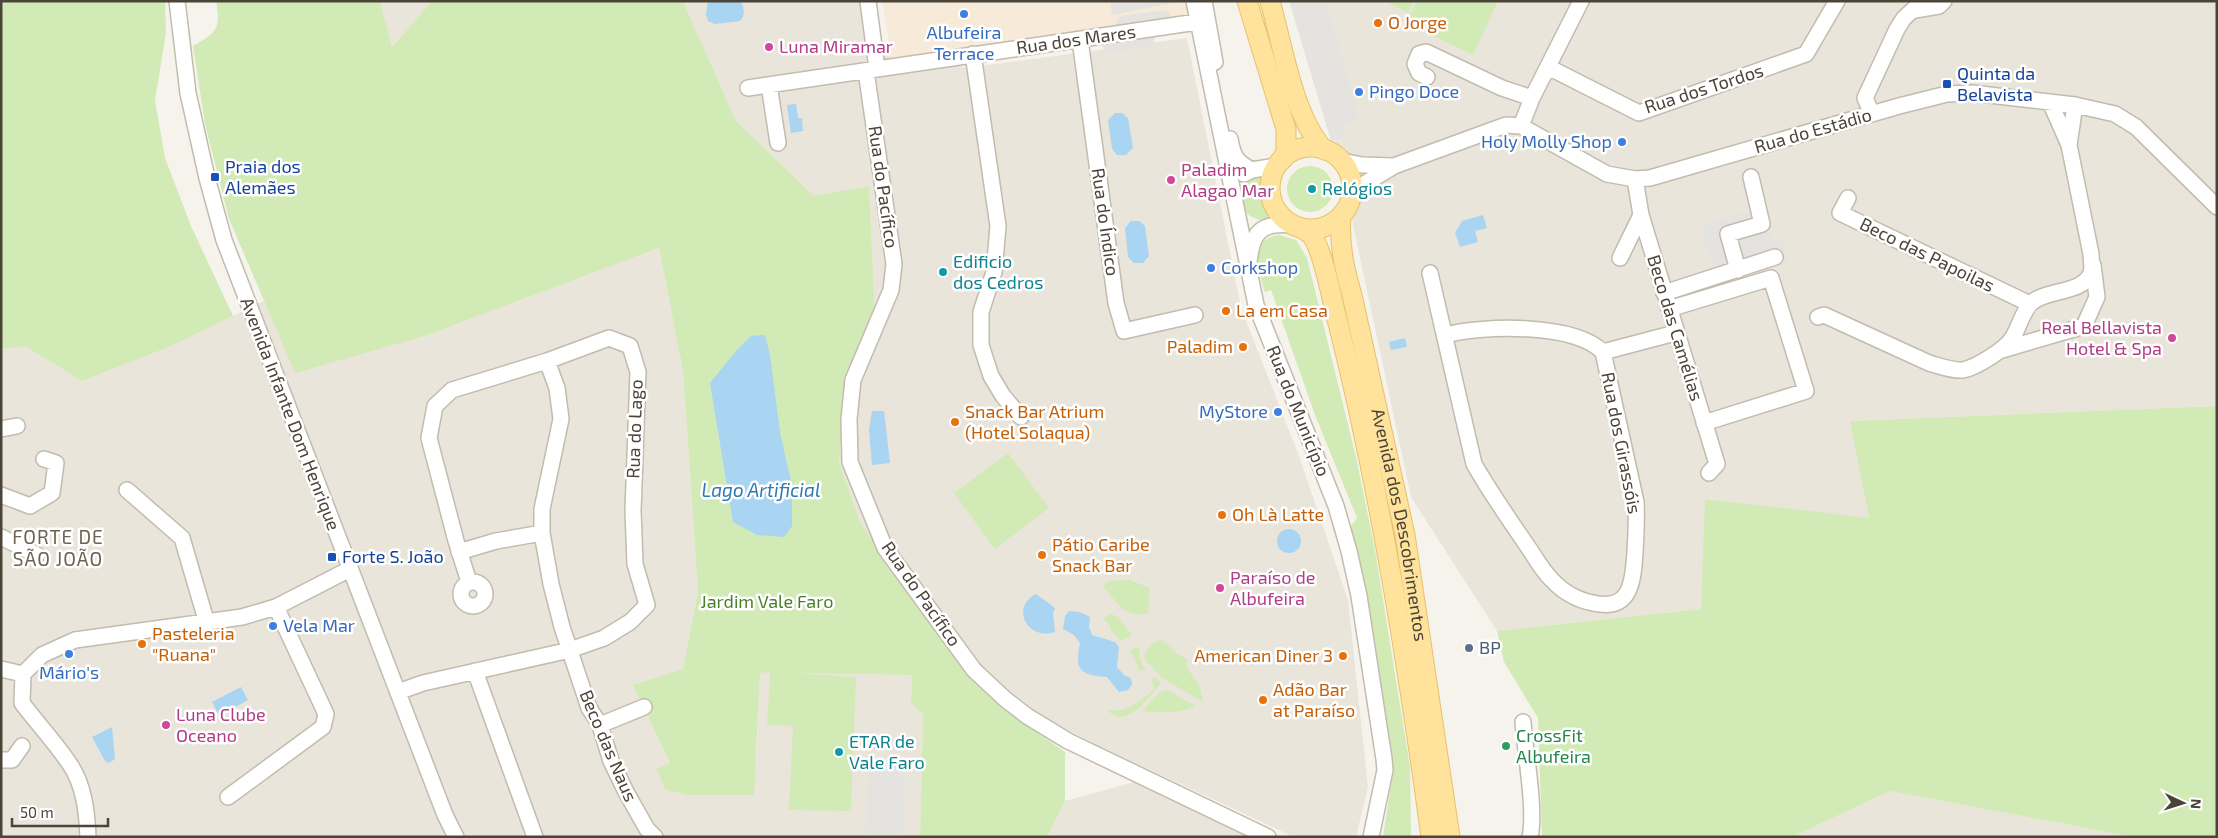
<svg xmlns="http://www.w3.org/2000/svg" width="2218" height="838" font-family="'Exo 2',sans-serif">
<rect width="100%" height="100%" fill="#f6f3ec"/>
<!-- residential -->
<path fill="#eae5da" d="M380 1H432L392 47Z
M683 1H868L877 41 966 68 1187 38 1241 308 1299 456 1348 600 1368 787 1356 837H1294L1099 746 1046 719 986 687 922 612 860 522 839 463 846 373 875 314 869 186 814 196 736 121Z
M1293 1H2217V406L1851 421 1869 519 1706 499 1701 609 1497 631 1411 497 1328 107Z
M659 248 683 371 698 591 683 669 634 685 670 763 756 762 760 672 912 675 911 703 923 713 920 837H1V349L26 347 82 381 169 347 264 301 296 372 425 336Z
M1134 782 1248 837H1047L1065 801Z
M1890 791 2134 837H1792Z"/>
<!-- commercial -->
<path fill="#f7ead8" d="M882 1H1191L1193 14 1122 30 892 60Z"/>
<!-- green -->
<path fill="#d2eab5" d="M1 1H165L166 33 155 100 165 158 191 226 233 316 169 347 82 381 26 347 1 349Z
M216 1H380L392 47 432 1H683L736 121 814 196 869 186 875 314 846 373 839 463 860 522 922 612 974 670 1001 707 1065 752V801L1047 837H920L923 714 911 703 912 675 790 673 856 677 851 811 789 810 793 726 767 725 770 672 760 673 754 795H686L665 789 657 769 670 763 633 685 683 669 698 591 683 371 659 248 425 336 295 373 229 219 205 124 193 46C217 32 221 29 216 1Z
M1385 1H1414L1408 13Z
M1417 1H1498L1473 55 1406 23Z
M1287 189a23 23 0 1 1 46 0a23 23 0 1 1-46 0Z
M1266 173C1262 191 1263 205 1277 219 1265 222 1258 221 1247 214 1240 193 1240 177 1266 173Z
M1279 235 1296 240 1307 258 1356 457 1375 550 1410 767 1411 837H1383L1393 772 1350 527 1357 518 1315 415 1271 290 1265 292C1258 271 1246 239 1279 235Z
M2217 406V837H2134L1890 791 1792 837H1542L1538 718 1504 662 1497 631 1701 609 1705 499 1869 518 1850 421Z
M1008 453 1049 508 995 549 954 493Z
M1130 580 1150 588 1148 613C1125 621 1116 599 1102 586L1111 581Z
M1111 614 1118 617 1132 635 1121 641 1111 631V627L1103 618Z
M1162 640 1179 655 1188 660 1186 666 1200 687 1203 702 1162 678 1144 658C1147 647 1151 642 1162 640Z
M1139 647 1140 659 1145 670 1140 671 1130 650Z
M1155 677 1161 683C1153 693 1134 717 1121 717 1115 717 1111 713 1106 710 1128 713 1140 701 1155 688L1151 680Z
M1167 690 1196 706C1179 714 1160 713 1142 711L1160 692Z"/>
<!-- parking -->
<path fill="#e5e3e0" d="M1110 1H1183L1112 15Z
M1289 1H1326L1359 120 1348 123 1340 139 1331 141Z
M1166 10 1172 17 1114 27 1120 16Z
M1156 34 1153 46 1107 53 1101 44Z
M1758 172 1763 191 1761 195 1773 241 1781 238 1787 264 1684 294 1678 278 1714 268 1701 232 1705 224 1750 210 1740 177Z
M863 737 899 739 898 752 863 749Z
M868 763H906L903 837H865Z"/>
<!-- water -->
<path fill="#a9d4f2" d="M708 1H741C744 10 746 14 740 21L715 24 708 21 706 15Z
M796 104 798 118H802L803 131 791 133 787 105Z
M1115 113H1122L1128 118 1133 148 1126 155H1117L1112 149 1108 120Z
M1483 215 1487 228 1475 231 1478 242 1460 247 1455 233 1462 221Z
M1131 221H1139L1145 226 1149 256 1143 263H1134L1128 257 1125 228Z
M765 335 770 355 780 432 792 486V526L784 537 757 535 733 522 710 383 735 352 751 336Z
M1405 338 1407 347 1391 350 1389 342Z
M872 411H884L890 463 872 465 869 429Z
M1277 541a12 12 0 1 1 24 0a12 12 0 1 1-24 0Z
M1036 594 1055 608 1053 613 1055 632C1027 641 1010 607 1036 594Z
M1069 611 1080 612 1090 617 1089 627 1092 635 1115 642 1119 647 1117 667 1124 675 1131 678 1132 685 1128 690 1119 692 1107 677C1081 675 1074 671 1080 643L1074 635 1063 629 1065 616Z
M241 687 248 700 219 716 212 702Z
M112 727 115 759 109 763 105 761 92 737Z"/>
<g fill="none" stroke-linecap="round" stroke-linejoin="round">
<defs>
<path id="minor" d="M177 1 188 93 207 178 224 240 445 815 456 837
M868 1 877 69
M1194 1 1256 305 1336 506 1349 551 1359 596 1384 759 1385 770 1371 837
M1204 1 1215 62
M1915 10 1939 6 1944 1
M1080 40 1116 303 1124 331 1195 315
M973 54 998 226 994 272 981 312V345L991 376 1003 396 1021 417
M1548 67 1639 113 1806 54 1837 1
M866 71 894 264 891 290 853 380 849 419 850 462 885 548 974 670 1005 699 1027 716 1068 741 1268 837
M1427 77 1419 73 1415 64 1419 54 1426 52 1502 88 1532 98
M769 85 778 143
M748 88 1197 22H1208
M1872 114 1865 98 1897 29 1904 18 1923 1
M1521 126 1532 98 1581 1
M1230 139C1233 156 1236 162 1252 170
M2069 145 2075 105
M1342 161 1362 165 1394 166
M1244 174 1252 170 1276 166
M1635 179 1641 215 1717 464 1709 473
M1848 198 1840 213 2030 304
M1349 202 1361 186 1394 166 1506 125 1521 126 1607 174 1635 179 1650 178 1899 106 1947 94 1972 93 2075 105 2115 114 2136 127 2217 207
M1620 258 1641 215
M1249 262C1252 232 1261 222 1292 225
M1738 270 1728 234 1762 224 1751 177
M1430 273 1474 464C1490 492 1508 518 1526 544 1534 555 1541 569 1551 579 1562 591 1577 600 1593 603 1632 612 1633 580 1635 552 1636 535 1637 519 1636 502L1603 352
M1664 293 1775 257
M1669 309 1771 278 1806 391 1704 423
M1818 317 1824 315 1929 363C1940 366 1952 371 1963 370 1977 367 2006 349 2013 337 2019 327 2023 311 2031 303 2047 289 2083 294 2091 273 2093 267 2091 260 2091 254L2069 145 2050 102
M1445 335C1484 325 1574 323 1603 352L1675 333
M2002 350 2084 326 2097 297 2093 265
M547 361 557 388 561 419 542 509V533L551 584 562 627 589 708 600 725 611 761 626 792 647 829 655 837
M1 429 17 426
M127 490 182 538 206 620
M1 495 30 506 52 493 56 463 44 459
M1 537 37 555
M459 552 496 541 542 533
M461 594a12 12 0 1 1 24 0a12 12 0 1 1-24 0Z
M1 669 23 674
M475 671 535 837
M398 692 423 683 570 650 604 638 630 622 647 605 635 564 633 511 638 372 630 346 609 338 547 361 452 390 435 406 429 438 456 541 469 582
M1523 722C1525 751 1536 811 1530 837
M600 725 644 707
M1 760H12L22 746
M228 797 323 727 326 714 276 607
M88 837C87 812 84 784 69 763 55 742 37 723 22 703L23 674 42 655 75 640 242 617 276 607 350 569"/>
<g id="major">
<path d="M1247 1 1286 129V150L1283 159"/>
<path d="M1270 1C1283 46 1293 116 1324 150"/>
<circle cx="1311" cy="188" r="41"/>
<path id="s1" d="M1341 216C1339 244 1344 268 1352 295L1405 535 1450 837"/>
<path d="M1303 229C1306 231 1310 233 1312 236 1324 252 1332 302 1338 323 1380 490 1408 666 1431 837"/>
</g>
</defs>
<!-- minor casing -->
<use href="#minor" stroke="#c2bbae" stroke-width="18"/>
<!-- major casing -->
<use href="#major" stroke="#e6c16a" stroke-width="21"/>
<!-- minor -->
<use href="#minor" stroke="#fff" stroke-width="15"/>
<!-- major -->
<use href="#major" stroke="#ffe39c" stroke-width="19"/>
</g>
<!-- markers -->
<g fill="#3f7fe0" stroke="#fff" stroke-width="2">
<circle cx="964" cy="14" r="5"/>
<circle cx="1359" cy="92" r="5"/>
<circle cx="1622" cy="142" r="5"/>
<circle cx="1211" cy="268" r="5"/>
<circle cx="1278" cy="412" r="5"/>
<circle cx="273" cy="626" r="5"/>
<circle cx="69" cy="654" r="5"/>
</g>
<g fill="#e8710a" stroke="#fff" stroke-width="2">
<circle cx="1378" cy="23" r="5"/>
<circle cx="1226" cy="311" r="5"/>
<circle cx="1243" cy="347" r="5"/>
<circle cx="955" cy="422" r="5"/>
<circle cx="1222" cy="515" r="5"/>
<circle cx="1042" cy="555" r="5"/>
<circle cx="142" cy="644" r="5"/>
<circle cx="1343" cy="656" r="5"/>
<circle cx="1263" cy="700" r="5"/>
</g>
<g fill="#d1479c" stroke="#fff" stroke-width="2">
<circle cx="769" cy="47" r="5"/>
<circle cx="1171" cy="180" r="5"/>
<circle cx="2172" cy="338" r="5"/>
<circle cx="1220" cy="588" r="5"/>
<circle cx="166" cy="725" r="5"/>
</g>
<g fill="#1a4fb4" stroke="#fff" stroke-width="2">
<rect x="1942" y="79" width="10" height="10" rx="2.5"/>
<rect x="210" y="172" width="10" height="10" rx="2.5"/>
<rect x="327" y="552" width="10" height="10" rx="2.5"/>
</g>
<g fill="#0f9aa8" stroke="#fff" stroke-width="2">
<circle cx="1312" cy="189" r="5"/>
<circle cx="943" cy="272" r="5"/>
<circle cx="839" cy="752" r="5"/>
</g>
<circle fill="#5c6f8a" stroke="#fff" stroke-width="2" cx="1469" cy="648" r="5"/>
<circle fill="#2e9e5b" stroke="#fff" stroke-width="2" cx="1506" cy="746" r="5"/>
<g text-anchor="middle" stroke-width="5" stroke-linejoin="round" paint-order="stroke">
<!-- food labels -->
<g font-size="18" fill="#c56008" stroke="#fff" text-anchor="start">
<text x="1388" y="29">O Jorge</text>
<text x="1236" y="317">La em Casa</text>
<text x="1233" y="353" text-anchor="end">Paladim</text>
<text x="965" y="418">Snack Bar Atrium<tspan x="965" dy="21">(Hotel Solaqua)</tspan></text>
<text x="1232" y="521">Oh Là Latte</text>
<text x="1052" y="551">Pátio Caribe<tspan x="1052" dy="21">Snack Bar</tspan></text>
<text x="152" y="640">Pasteleria<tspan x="152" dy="21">"Ruana"</tspan></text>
<text x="1333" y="662" text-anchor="end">American Diner 3</text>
<text x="1273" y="696">Adão Bar<tspan x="1273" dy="21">at Paraíso</tspan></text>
</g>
<!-- shop labels -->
<g font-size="18" fill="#366cbe" stroke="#fff" text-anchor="start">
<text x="964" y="39" text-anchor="middle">Albufeira<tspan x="964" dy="21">Terrace</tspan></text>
<text x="1369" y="98">Pingo Doce</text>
<text x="1612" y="148" text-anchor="end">Holy Molly Shop</text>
<text x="1221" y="274">Corkshop</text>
<text x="1268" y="418" text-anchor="end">MyStore</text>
<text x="283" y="632">Vela Mar</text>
<text x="69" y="679" text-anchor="middle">Mário's</text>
</g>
<!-- street labels -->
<g font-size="18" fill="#4b4439" stroke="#fff">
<text transform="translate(1076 40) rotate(-8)" y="6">Rua dos Mares</text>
<text transform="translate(1704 89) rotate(-18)" y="6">Rua dos Tordos</text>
<text transform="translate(1813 131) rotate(-16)" y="6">Rua do Estádio</text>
<text transform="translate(883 187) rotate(82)" y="6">Rua do Pacífico</text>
<text transform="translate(1105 222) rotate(82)" y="6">Rua do Índico</text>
<text transform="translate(1927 255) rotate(26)" y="6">Beco das Papoilas</text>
<text transform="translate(1675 328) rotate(73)" y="6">Beco das Camélias</text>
<text transform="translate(1298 411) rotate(68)" y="6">Rua do Município</text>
<text transform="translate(290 414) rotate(69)" y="6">Avenida Infante Dom Henrique</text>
<text transform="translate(635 429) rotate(-88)" y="6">Rua do Lago</text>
<text transform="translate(1621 443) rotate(79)" y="6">Rua dos Girassóis</text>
<text dy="6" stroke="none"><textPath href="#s1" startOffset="315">Avenida dos Descobrimentos</textPath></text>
<text transform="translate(921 594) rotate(55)" y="6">Rua do Pacífico</text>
<text transform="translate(608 746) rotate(67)" y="6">Beco das Naus</text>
</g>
<!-- hotel labels -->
<g font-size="18" fill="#b23c85" stroke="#fff" text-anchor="start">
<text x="779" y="53">Luna Miramar</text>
<text x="1181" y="176">Paladim<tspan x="1181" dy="21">Alagao Mar</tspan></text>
<text x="2162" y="334" text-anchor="end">Real Bellavista<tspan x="2162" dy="21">Hotel &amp; Spa</tspan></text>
<text x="1230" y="584">Paraíso de<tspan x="1230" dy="21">Albufeira</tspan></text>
<text x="176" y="721">Luna Clube<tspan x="176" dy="21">Oceano</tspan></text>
</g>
<!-- transit labels -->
<g font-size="18" fill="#164399" stroke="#fff" text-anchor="start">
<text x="1957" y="80">Quinta da<tspan x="1957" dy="21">Belavista</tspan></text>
<text x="225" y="173">Praia dos<tspan x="225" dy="21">Alemães</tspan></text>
<text x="342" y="563">Forte S. João</text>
</g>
<!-- culture labels -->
<g font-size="18" fill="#0d838f" stroke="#fff" text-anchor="start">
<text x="1322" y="195">Relógios</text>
<text x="953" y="268">Edificio<tspan x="953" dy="21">dos Cedros</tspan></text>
<text x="849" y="748">ETAR de<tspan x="849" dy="21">Vale Faro</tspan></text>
</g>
<!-- park labels -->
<g font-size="18" fill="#4a7f2a" stroke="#fff">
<text x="767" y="608">Jardim Vale Faro</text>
</g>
<!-- service labels -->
<g font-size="18" fill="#4e5e75" stroke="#fff" text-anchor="start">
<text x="1479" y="654">BP</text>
</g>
<!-- leisure labels -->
<g font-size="18" fill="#27864d" stroke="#fff" text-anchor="start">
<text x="1516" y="742">CrossFit<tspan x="1516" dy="21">Albufeira</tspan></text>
</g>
<!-- water labels -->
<g font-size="19" font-style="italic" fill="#2e7ab2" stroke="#fff">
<text x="761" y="497">Lago Artificial</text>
</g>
<!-- neighbourhood labels -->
<g font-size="19" letter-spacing="1" fill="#6e6250" stroke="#fff">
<text x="58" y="544">FORTE DE<tspan x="58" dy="22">SÃO JOÃO</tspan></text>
</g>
</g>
<!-- border -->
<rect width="2218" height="838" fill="none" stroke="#4b4439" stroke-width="5"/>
<!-- north arrow -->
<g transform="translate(2183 803) rotate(94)" stroke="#ffffff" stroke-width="4" paint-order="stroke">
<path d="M0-4L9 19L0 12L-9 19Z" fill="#4b4439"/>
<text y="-8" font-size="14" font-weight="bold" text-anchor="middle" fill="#4b4439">N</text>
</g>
<!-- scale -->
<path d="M12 818v8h96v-8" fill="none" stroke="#4b4439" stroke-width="2.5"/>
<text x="20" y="818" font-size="15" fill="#4b4439" stroke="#ffffff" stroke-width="4" paint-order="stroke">50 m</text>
</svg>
